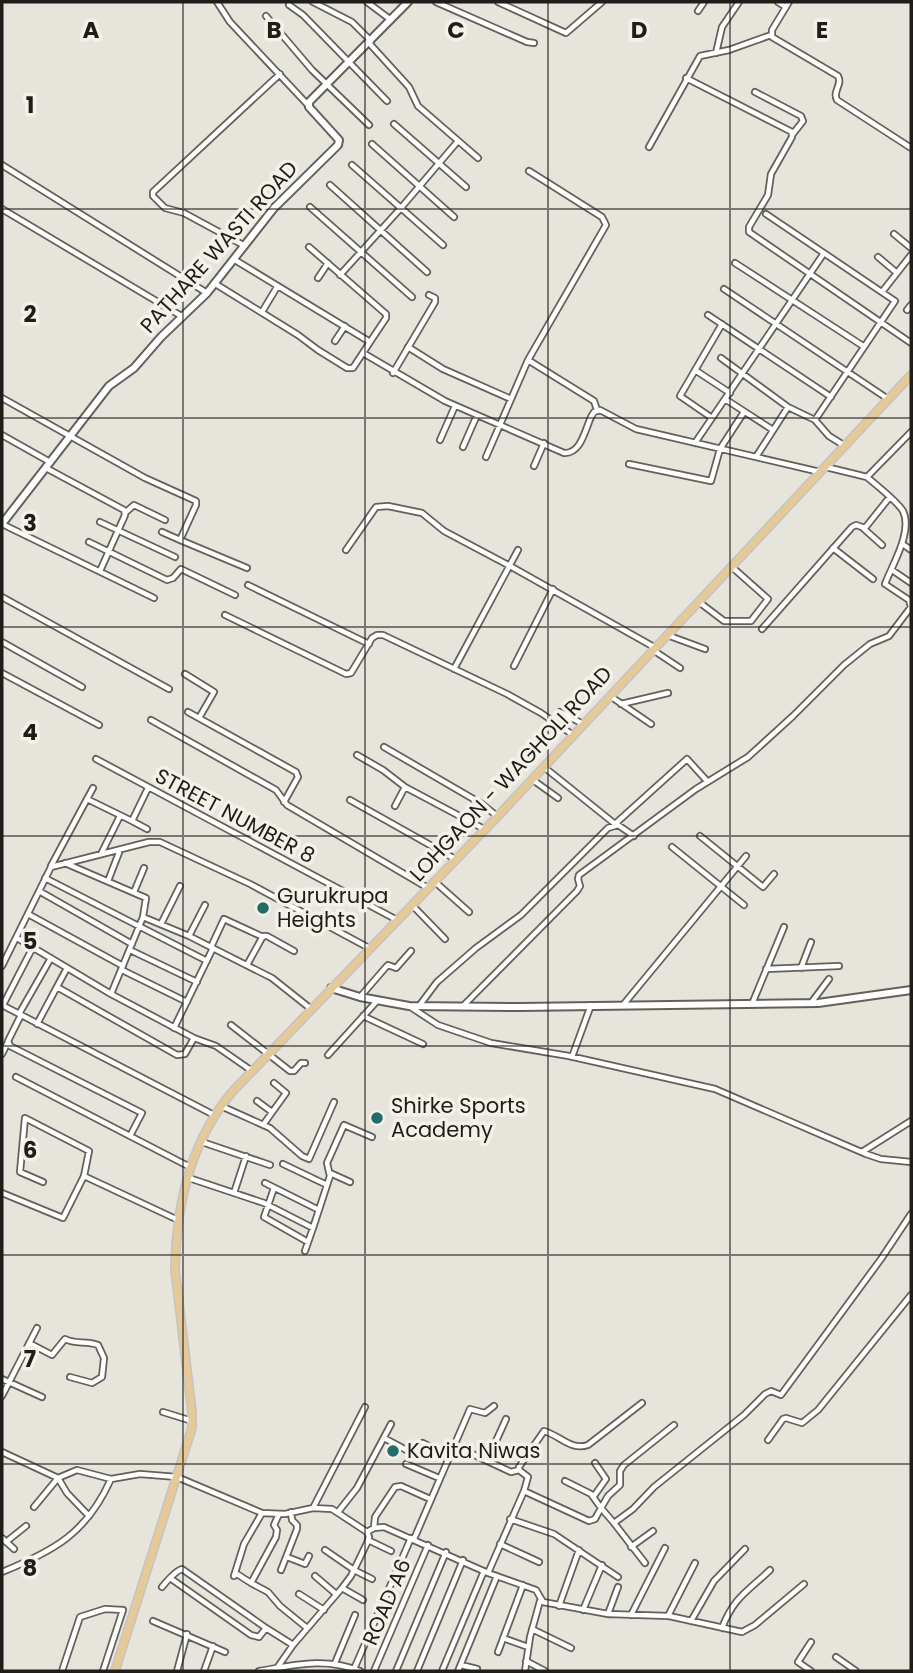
<svg xmlns="http://www.w3.org/2000/svg" width="913" height="1673" font-family="Poppins,sans-serif">
<rect width="100%" height="100%" fill="#e6e4db"/>
<g fill="none" stroke-linecap="round" stroke-linejoin="round">
<defs>
<path id="street" d="M217 2 230 22 308 105
M313 2 352 22 371 41
M367 2 391 20
M436 2 527 42 534 43
M498 2 566 33 602 2
M778 2 786 7
M789 2 772 30V37L838 76C843 85 832 91 837 100L911 148
M289 5 303 15 387 101
M698 11 704 2
M266 16 312 70 369 125
M369 43 409 87 418 106 478 158
M716 53 722 27 739 2
M686 78 792 132V137L771 174 768 195 749 227V232L911 343
M755 92 801 116 803 121 792 135
M394 124 466 187
M372 144 454 217
M649 147 700 56 729 50 771 35
M2 165 207 293
M352 165 443 245
M330 185 427 272
M310 207 412 297
M2 209 183 317
M894 234 911 248
M245 246 184 213 165 208 153 196V192L280 74
M309 247 386 314V318L370 342
M878 257 897 273
M735 263 863 346
M340 275 400 209 458 141
M318 278 328 263
M214 283 298 335 318 350 347 368H353L370 342 235 260
M724 289 888 399
M882 292 911 255
M907 310 911 305
M262 312 277 287
M708 315 831 397
M335 341 345 326
M408 347 443 369 511 399
M363 353 445 401 564 453C581 454 585 430 591 417L594 412 600 410 636 429 820 472
M721 358 788 407 815 420 895 301 766 214
M528 360 594 401 597 410
M695 370 730 393
M393 373 435 302V298L429 295
M2 398 145 478 196 501V505L180 540 247 568
M725 399 773 430
M712 418 680 396 722 324
M815 420 829 436 845 446
M2 435 50 462
M440 440 455 406
M695 443 824 253
M463 447 477 415
M486 457 528 360 606 225 602 217 529 171
M756 457 788 407
M629 464 711 481 720 449 744 412
M534 466 544 443
M826 467 867 477 911 432
M46 468 124 510 125 515 100 571
M867 477C877 486 896 500 903 511 913 532 892 565 885 584L909 600 911 607
M126 512 134 505 165 520
M100 522 175 557
M2 524 154 598
M863 528 882 545
M162 532 180 540
M89 542 167 580 173 578 181 569 235 595
M904 545 911 550
M833 548 873 579
M346 550 376 507 388 506 422 513 444 531 510 566 654 647
M892 570 911 583
M248 585 369 644
M2 597 169 689
M699 602 724 621H751L768 599 732 567
M225 615 346 674 351 673 372 638 377 635H383L507 694 541 713 573 735
M762 629 852 527 856 525 865 528 889 498
M667 635 705 649
M2 642 82 687
M653 650 680 668
M514 666 553 589
M454 669 518 550
M2 673 99 725
M185 674 214 692 199 718
M610 696 651 724
M621 704 668 693
M188 712 296 772 298 777 284 802
M560 712 583 724
M151 720 276 790 287 805 428 888
M384 747 482 804 497 816
M357 755 383 770 405 787 484 829
M96 759 397 920
M544 767 615 824 687 759 707 781
M533 780 558 798
M87 799 93 788
M350 800 455 859
M395 806 405 787
M132 821 147 829
M700 836 763 887 774 874
M672 847 744 905
M101 854 120 816
M65 863 146 898 143 917 111 994
M51 866 87 799 132 821 148 788
M45 878 207 961
M108 881 120 850
M434 881 469 912
M39 891 132 944
M134 892 144 868
M412 905 445 939
M28 914 123 966
M143 917 189 936 272 978 311 1009
M161 924 180 886
M189 936 205 905
M17 938 111 994 194 1038 216 1046 252 1071
M211 947 224 919 263 937
M130 950 197 982
M247 965 263 936H267L294 951
M2 966 51 867 149 842H160L250 884 369 948
M801 968 811 942
M766 969 839 966
M122 970 187 1002
M57 987 177 1055 185 1054 194 1038
M360 997 386 967 388 965 396 968 411 951
M811 1003 829 979
M752 1004 784 927
M2 1005 214 1115
M3 1005 33 947
M623 1005 746 856
M409 1006 438 1025 491 1043 569 1056 715 1089 866 1154 881 1159 911 1162
M419 1006 437 982 476 948 521 915 608 828 618 825 634 836
M462 1007 577 891 580 886 578 879 579 875 696 789 748 757 793 716 844 665 870 644 889 636 911 607
M19 1014 51 958
M21 1015 8 1041 10 1046 142 1113 130 1136 190 1167
M363 1016 423 1044
M37 1024 67 968
M231 1025 290 1071H294L301 1063H305
M174 1028 213 948
M2 1054 8 1042
M328 1055 377 1001
M572 1057 591 1005
M16 1077 130 1136
M257 1101 272 1112
M221 1106 270 1128 302 1156 309 1159 334 1102
M263 1125 286 1093 274 1083
M202 1142 270 1165
M862 1152 911 1121
M283 1164 327 1185
M330 1173 350 1182
M189 1178 264 1203 313 1228 330 1176 327 1163 344 1125 372 1137
M43 1182 20 1172 25 1118 89 1151 84 1176
M265 1183 319 1210
M274 1188 264 1217 308 1242
M2 1193 63 1218 84 1176 178 1220
M234 1193 246 1156
M305 1251 313 1228
M29 1343 52 1355 65 1339C76 1345 86 1340 98 1345L104 1358 102 1377 92 1383 70 1377
M2 1379 42 1397
M2 1396 37 1328
M163 1412 192 1421
M384 1438 410 1452
M768 1440 783 1419 786 1418 802 1423 818 1410 911 1295
M423 1443 448 1455
M453 1445 511 1472 519 1470
M2 1452 58 1478 77 1470 111 1479 140 1474 177 1477 262 1513 285 1514 313 1508 332 1509 367 1532 369 1537 367 1543 351 1576 342 1588 293 1645 277 1668
M487 1461 506 1419
M406 1464 439 1478
M565 1481 591 1494 601 1508 608 1496 620 1485V1471L624 1465 674 1425
M524 1491 528 1477 519 1470V1467L544 1431C559 1435 571 1451 588 1445L642 1403
M594 1496 606 1479 595 1463
M34 1507 58 1478 67 1493 89 1516
M313 1508 365 1407
M338 1512 357 1488 391 1424
M279 1514 274 1525 277 1530 276 1537 251 1583 268 1592 280 1606 307 1628
M510 1519 554 1534 618 1577
M614 1523 645 1563
M374 1528 375 1517 395 1487 401 1486 430 1499
M367 1532 374 1528 384 1527 488 1573 536 1590 543 1602 608 1614 669 1616 742 1632 755 1625 804 1584
M2 1538 14 1549
M414 1539 470 1409 485 1413 494 1406
M368 1540 391 1551
M6 1542 26 1526
M500 1544 539 1562
M631 1547 653 1531
M325 1550 354 1570 372 1579
M287 1557 305 1564 309 1556
M281 1570 297 1529V1525L292 1520 291 1512
M2 1572C54 1551 87 1533 111 1479
M488 1573 524 1491 589 1521 595 1519 601 1508 614 1523 633 1509 654 1487 744 1415 765 1394 771 1391 781 1395 881 1259 911 1214
M237 1574 251 1583
M234 1576 244 1544 262 1513
M315 1576 336 1594
M162 1587C167 1581 175 1571 182 1569L266 1628 259 1637 251 1635 170 1578
M342 1588 363 1600
M299 1594 324 1610
M559 1606 579 1550
M583 1610 602 1565
M608 1614 618 1587
M631 1615 665 1548
M668 1616 695 1563
M153 1621 225 1652
M691 1621 714 1581 745 1549
M266 1628 293 1645
M722 1628C734 1597 747 1592 770 1570
M532 1629 571 1648
M503 1638 528 1647
M811 1642 798 1662 811 1671
M498 1652 523 1585
M836 1657 856 1671
M526 1661 545 1671
M335 1663 355 1615
M461 1665 477 1669
M354 1669 411 1538
M62 1671 80 1617 105 1609 123 1610 103 1671
M177 1671 187 1634
M204 1671 213 1646
M259 1671C295 1665 325 1657 360 1671
M374 1671 428 1545
M396 1671 446 1552
M417 1671 463 1560
M442 1671 484 1571
M458 1671 497 1576
M525 1671 530 1637 540 1601"/>
<path id="secondary" d="M2 524 109 386 134 368 161 337 207 293 274 208 338 145 339 140 309 107V102L408 2
M331 988 360 997 409 1006 520 1007 818 1003 911 990"/>
<path id="primary" d="M115 1671 192 1428V1412L175 1270C176 1206 191 1140 233 1091L497 817 911 375"/>
</defs>
<!-- street casing -->
<use href="#street" stroke="#626159" stroke-width="8"/>
<!-- secondary casing -->
<use href="#secondary" stroke="#626159" stroke-width="10"/>
<!-- primary casing -->
<use href="#primary" stroke="#c4c4c3" stroke-width="10"/>
<!-- street -->
<use href="#street" stroke="#fff" stroke-width="4.5"/>
<!-- secondary -->
<use href="#secondary" stroke="#fff" stroke-width="6"/>
<!-- primary -->
<use href="#primary" stroke="#e6c998" stroke-width="7"/>
</g>
<!-- grid -->
<path fill="none" stroke="#1e1d1a" stroke-width="2" stroke-opacity="0.55" d="M183 2V1671M365 2V1671M548 2V1671M730 2V1671M2 209H911M2 418H911M2 627H911M2 836H911M2 1046H911M2 1255H911M2 1464H911"/>
<!-- markers -->
<g fill="#226c69" stroke="#f3f1e8" stroke-width="2.5">
<circle cx="263" cy="908" r="7"/>
<circle cx="377" cy="1118" r="7"/>
<circle cx="393" cy="1451" r="7"/>
</g>
<g text-anchor="middle" stroke-width="7" stroke-linejoin="round" paint-order="stroke">
<!-- street labels -->
<g font-size="21" fill="#1e1d1a" stroke="#f3f1e8">
<text transform="translate(219 247) rotate(-48)" y="7">PATHARE WASTI ROAD</text>
<text transform="translate(511 774) rotate(-47)" y="7">LOHGAON - WAGHOLI ROAD</text>
<text transform="translate(235 816) rotate(28)" y="7">STREET NUMBER 8</text>
<text transform="translate(387 1602) rotate(-67)" y="7">ROAD A6</text>
</g>
<!-- poi labels -->
<g font-size="21" fill="#1e1d1a" stroke="#f3f1e8" text-anchor="start">
<text x="277" y="903">Gurukrupa<tspan x="277" dy="24">Heights</tspan></text>
<text x="391" y="1113">Shirke Sports<tspan x="391" dy="24">Academy</tspan></text>
<text x="407" y="1458">Kavita Niwas</text>
</g>
</g>
<g font-size="23" text-anchor="middle" font-weight="bold" fill="#1e1d1a" stroke="#f3f1e8" stroke-width="7" stroke-linejoin="round" paint-order="stroke">
<text x="91" y="38">A</text>
<text x="274" y="38">B</text>
<text x="456" y="38">C</text>
<text x="639" y="38">D</text>
<text x="822" y="38">E</text>
<text x="30" y="113">1</text>
<text x="30" y="322">2</text>
<text x="30" y="531">3</text>
<text x="30" y="740">4</text>
<text x="30" y="949">5</text>
<text x="30" y="1158">6</text>
<text x="30" y="1367">7</text>
<text x="30" y="1576">8</text>
</g>
<!-- border -->
<rect width="913" height="1673" fill="none" stroke="#1e1d1a" stroke-width="7"/>
</svg>
